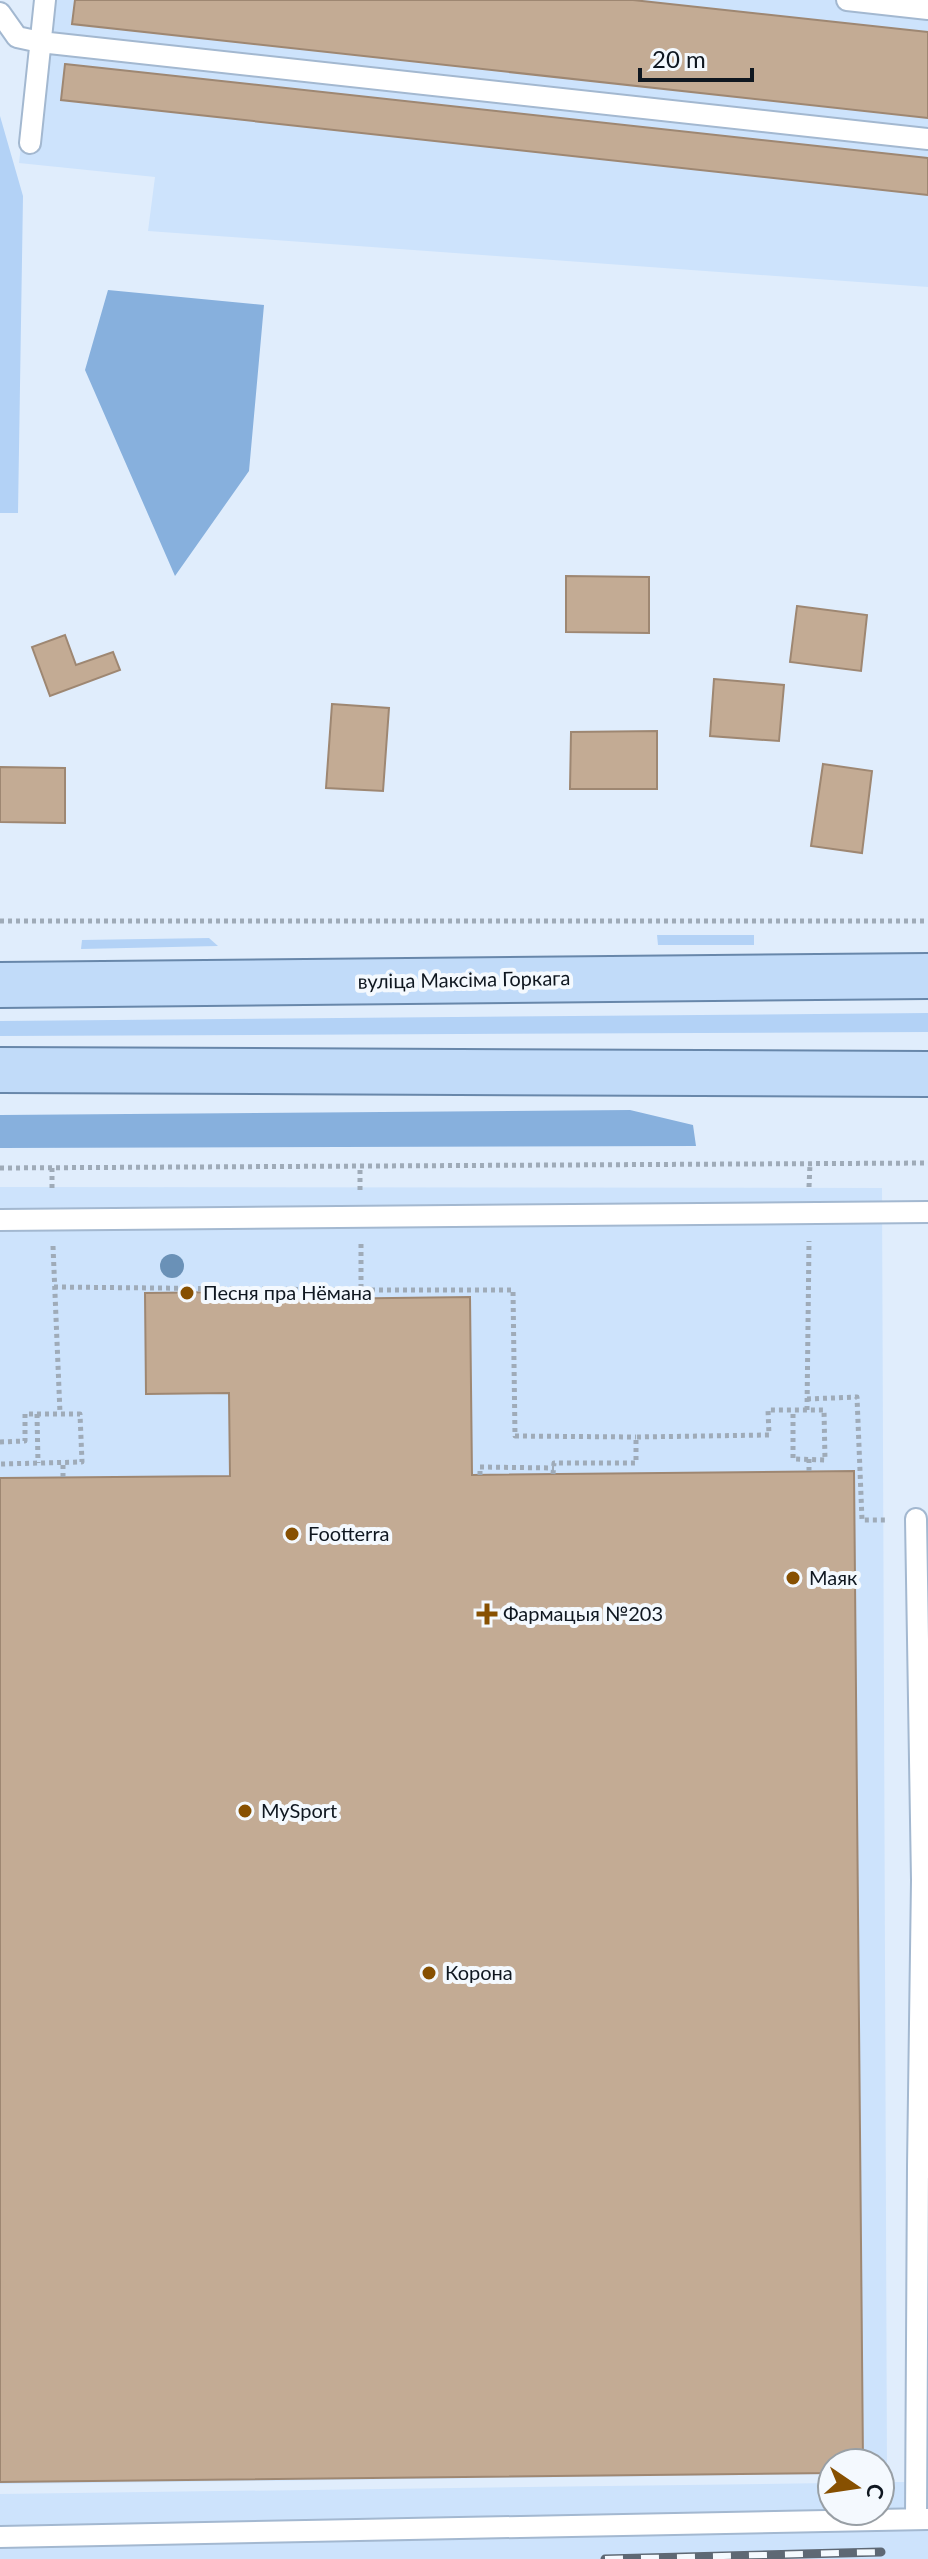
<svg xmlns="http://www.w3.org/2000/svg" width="928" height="2559" font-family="Lato,sans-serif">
<rect width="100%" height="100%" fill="#e0edfc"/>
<!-- built -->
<path fill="#cde3fc" d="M38 0H928V287L148 231 155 177 19 163Z
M0 1187 882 1188 887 2474H880V2463H832V2474L0 2484Z
M918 2193H928V2559H0V2494L832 2483V2511H880V2482H921Z"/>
<!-- green -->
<path fill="#b3d2f6" d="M0 116 23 196 18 513H0Z
M657 935H754V945H658Z
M209 938 218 946 81 949 82 940Z
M928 1013V1032L0 1036V1021Z"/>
<!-- forest -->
<path fill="#87b0dd" d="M108 290 264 305 249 471 175 576 85 370Z
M630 1110 693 1125 696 1146 0 1148V1115Z"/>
<!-- building -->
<path fill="#c3ab94" stroke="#9e8772" stroke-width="2" d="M75 0H633L928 32V118L72 24Z
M65 64 928 158V195L61 100Z
M566 576 649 577V633L566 632Z
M797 606 867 615 861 671 790 662Z
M65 635 76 665 113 652 120 670 50 696 32 647Z
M714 679 784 685 779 741 710 736Z
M332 704 389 708 383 791 326 788Z
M657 731V789H570L571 732Z
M823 764 872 771 862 853 811 846Z
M0 767 65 768V823L0 822Z
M231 1292V1300L470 1297 472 1475 854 1471 863 2463H832V2473L0 2482V1478L230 1476 229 1393 146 1394 145 1293Z"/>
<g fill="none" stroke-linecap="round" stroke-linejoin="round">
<defs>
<path id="service" d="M847 0 928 9
M0 13 17 37 40 42 928 139
M30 143 45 0
M0 1220 928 1212
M916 1519 922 1880
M918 2167 922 1880H928
M916 2519 918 2167 928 2168
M0 2537 928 2519"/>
<path id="primary" d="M0 985 928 976
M0 1070 928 1074"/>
</defs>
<!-- service casing -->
<use href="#service" stroke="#a3b8d0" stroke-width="24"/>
<!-- primary casing -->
<use href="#primary" stroke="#6887aa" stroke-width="48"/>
<!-- path -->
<path stroke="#9fabb8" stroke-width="5" stroke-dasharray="4 4" stroke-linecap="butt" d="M0 921H928
M0 1168 928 1163
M52 1168V1192
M809 1187 810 1164
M360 1190V1167
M361 1244V1290H513L515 1436 636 1437
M53 1246 60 1413
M54 1287 361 1290
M807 1399 857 1397 862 1520H887
M807 1410 809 1241
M37 1414 38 1463
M0 1442 25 1441V1414H80L82 1462 0 1464
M809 1471V1459
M553 1474 554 1463H636V1437L769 1435 768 1410H824L825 1460 793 1459V1410
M480 1475V1467L554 1468
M63 1477V1463"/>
<!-- service -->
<use href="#service" stroke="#fff" stroke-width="20"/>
<!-- primary -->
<use href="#primary" stroke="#c1dbf9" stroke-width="44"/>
<defs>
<path id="rail" d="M605 2559 881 2552"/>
</defs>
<!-- rail casing -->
<use href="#rail" stroke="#5e6874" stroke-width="9"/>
<!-- rail -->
<use href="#rail" stroke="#f4f9fe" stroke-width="6" stroke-dasharray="18" stroke-linecap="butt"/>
</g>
<!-- trees -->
<circle fill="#6a91b7" cx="172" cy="1266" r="12"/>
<!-- markers -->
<g fill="#875001" stroke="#f4f9fe" stroke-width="3">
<circle cx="187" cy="1293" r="8"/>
<circle cx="292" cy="1534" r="8"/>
<circle cx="793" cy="1578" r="8"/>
<path d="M483 1602h8v8h8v8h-8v8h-8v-8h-8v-8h8z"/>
<circle cx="245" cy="1811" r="8"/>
<circle cx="429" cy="1973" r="8"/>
</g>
<g text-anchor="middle" stroke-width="8" stroke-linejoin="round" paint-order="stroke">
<!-- street labels -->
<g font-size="20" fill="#0f1720" stroke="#f4f9fe">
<text transform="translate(464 980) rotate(-1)" y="7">вуліца Максіма Горкага</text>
</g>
<!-- poi labels -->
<g font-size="20" fill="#0f1720" stroke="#f4f9fe" text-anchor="start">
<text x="203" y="1300">Песня пра Нёмана</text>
<text x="308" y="1541">Footterra</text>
<text x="809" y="1585">Маяк</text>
<text x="503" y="1621">Фармацыя №203</text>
<text x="261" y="1818">MySport</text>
<text x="445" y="1980">Корона</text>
</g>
</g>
<!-- north arrow -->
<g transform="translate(856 2487) rotate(103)"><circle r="38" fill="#f4f9fe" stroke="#989fa5" stroke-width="2"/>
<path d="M0-6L14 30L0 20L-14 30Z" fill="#875001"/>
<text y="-12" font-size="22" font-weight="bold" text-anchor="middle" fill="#0f1720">С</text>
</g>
<!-- scale -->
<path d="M640 68v12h112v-12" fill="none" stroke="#0f1720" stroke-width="4"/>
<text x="652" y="68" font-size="24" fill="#0f1720" stroke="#f4f9fe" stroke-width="6" paint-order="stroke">20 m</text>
</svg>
